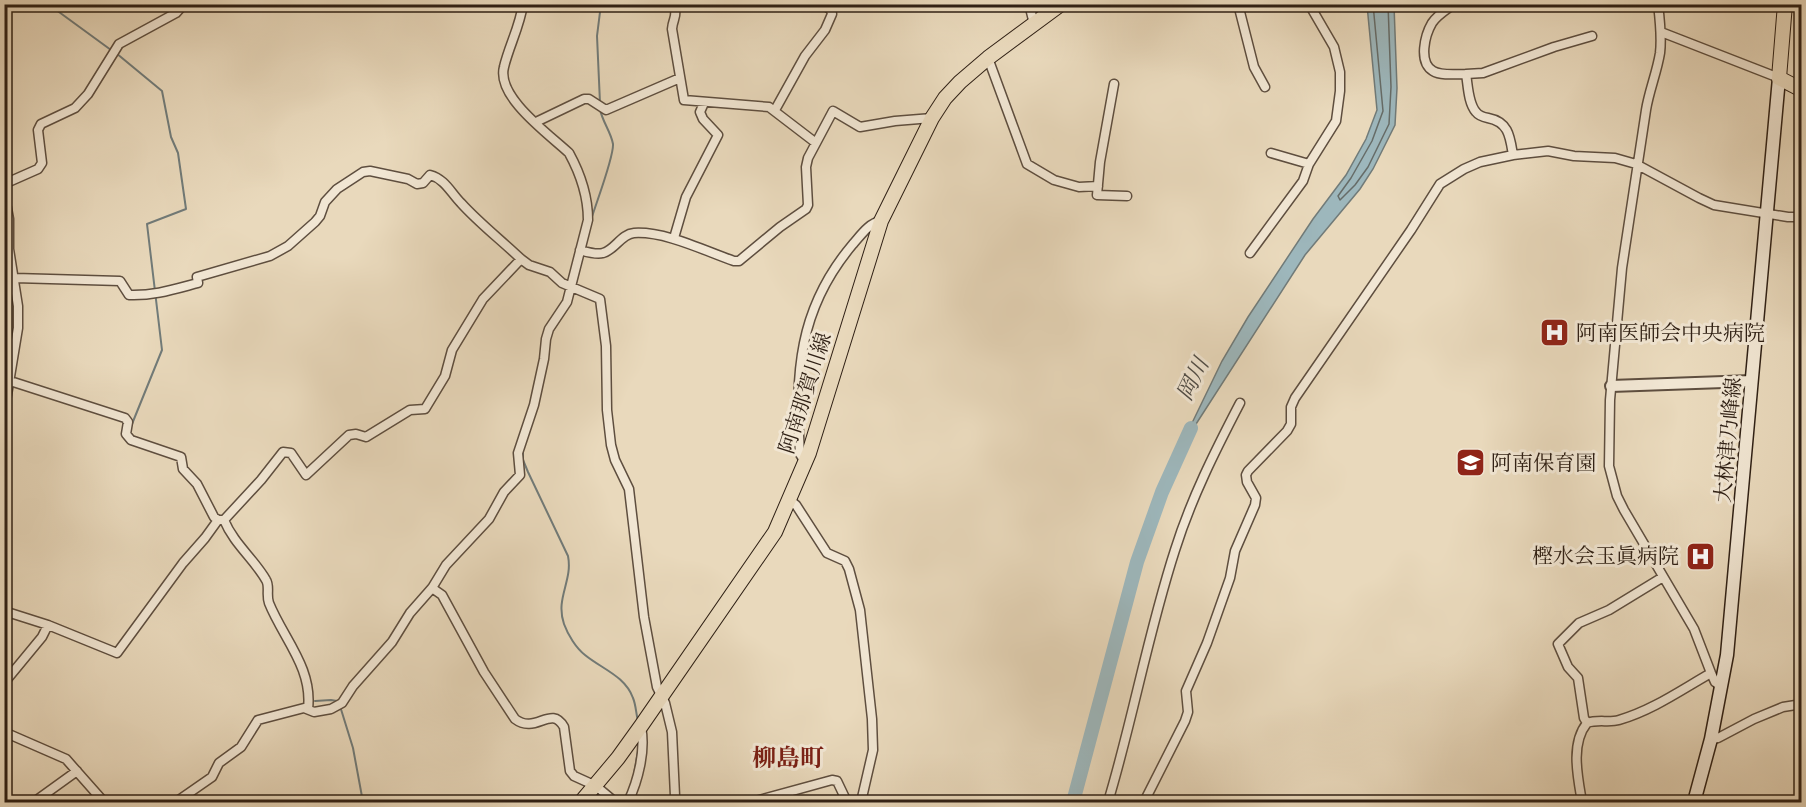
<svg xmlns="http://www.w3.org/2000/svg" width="1806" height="807" font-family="Vollkorn,'Noto Serif JP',serif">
<rect width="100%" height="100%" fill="#e9d9bc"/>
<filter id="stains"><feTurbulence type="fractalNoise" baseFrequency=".00333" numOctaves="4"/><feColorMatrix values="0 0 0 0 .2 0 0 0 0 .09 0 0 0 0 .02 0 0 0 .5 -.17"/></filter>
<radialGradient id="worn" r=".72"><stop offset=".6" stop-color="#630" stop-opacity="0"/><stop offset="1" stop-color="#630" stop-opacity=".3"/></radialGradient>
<!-- water -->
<path fill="#9db7bc" stroke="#717b79" stroke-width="1.5" d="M1367 5H1394L1397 88 1395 125 1373 169 1360 189 1305 255 1178 452 1222 361 1248 317 1313 219 1346 175 1366 139 1377 110Z"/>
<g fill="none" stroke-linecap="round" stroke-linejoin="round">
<!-- shore -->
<path stroke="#666c68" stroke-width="1.5" d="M1373 4 1383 111 1372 141 1351 178 1338 196 1340 200 1355 185 1368 167 1389 124 1391 87 1388 4"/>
<!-- stream -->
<path stroke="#717b79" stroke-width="2" d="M48 4 111 50
M116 53 162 91 171 137 178 153 186 209 147 224 162 350 132 424
M600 103 597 36 601 4
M591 220C596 203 614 157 613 144 611 132 602 121 600 109
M575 287 580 267
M552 332 568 307
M523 451V460L528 472 568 556C573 581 555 598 564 624 568 635 576 648 585 655 602 669 625 676 633 698 636 705 636 714 638 721
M315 701 331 700 337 701
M340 706 353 748 363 802
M634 774 639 745
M623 802 627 794"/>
<!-- river -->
<path stroke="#9db7bc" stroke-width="14" d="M1073 802 1137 562 1162 492 1191 428"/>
<defs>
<path id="minor" d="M675 4C677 19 673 18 672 29L684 100 769 107 816 143
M1029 4 1034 24
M1238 4 1254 67 1265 87
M1454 4C1446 10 1437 15 1432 23 1425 35 1418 62 1433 71 1441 76 1457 74 1466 74 1468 85 1468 103 1476 112 1479 116 1483 117 1488 118 1509 122 1510 137 1513 155
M1658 4C1660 21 1662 37 1660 53 1657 72 1649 91 1646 110L1622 268 1610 400 1609 466 1617 496 1624 510 1694 629 1711 673 1715 682 1722 687
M1661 32 1779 78
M988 58 1027 164 1054 180 1079 187 1098 186
M1466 74 1483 73 1554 47 1592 36
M1114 84 1100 162 1097 195 1127 196
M775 110 805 56 825 30 832 14 831 10 823 4
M536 122 584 99H589L606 110 680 78
M1271 153 1309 164
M4 184 38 169 42 163 38 130 41 124 75 108 88 94 119 44 176 13 184 4
M4 192 9 219V249L18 306V328L4 413
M674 238 686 197 718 135 703 119 700 112 704 103
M580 250C587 252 596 255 603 253 615 250 621 234 634 233 665 231 705 251 734 261H739L780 227 806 209 808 205 806 167 808 158 833 111 860 127 895 121 932 118
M1250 253 1303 181 1309 164 1336 121 1340 91V72L1334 47 1309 4
M15 278 120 281 129 295C154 296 175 289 198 283L197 277 270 256 288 246 315 222 320 216 325 202 337 189 363 172 370 171 408 179 417 184 423 183 430 175C445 179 451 193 461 203 479 223 501 240 521 259L529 265 550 272 562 283 600 299 606 346 607 410 611 445 615 460 629 489 644 617 657 687 665 703 672 732 675 796 677 802
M4 379 125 418 128 422 126 434 131 440 181 457 183 469 197 484 214 517 218 520
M805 462 800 454C795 373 798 309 853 244 861 235 869 223 881 221
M790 500 796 505 827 553 845 561 849 569 860 610 872 719 873 750 861 802
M432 588 442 595 484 672 515 719C536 735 551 704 564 727L570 771 574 776 596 786 615 802
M4 611 48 625 117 653 183 563 205 538 218 520H224
M4 683 42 637 48 625
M308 709C313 668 283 638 269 603 266 595 270 586 266 580 254 559 234 544 224 520L261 480 283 452 291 453 306 475 349 435 356 434 366 437 410 410 425 409 445 376 452 350 483 299 521 259
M1587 723 1584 718 1578 678 1568 667 1558 644 1579 623 1609 610 1663 577
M4 732 66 759 104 802
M1711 739 1718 738 1754 719 1783 707 1802 704
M34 802 77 771
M176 802 212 777 219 763 241 747 258 720 304 708 314 712 331 709 342 703 353 686 392 642 410 613 432 588 446 565 489 519 504 492 520 475 518 453 534 405 544 359 546 339 549 329 567 302 588 220C588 197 580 173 569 153 550 135 496 97 504 67 509 46 520 26 523 4
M628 802C638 781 646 750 641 727
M752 802 832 780 837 781 847 802
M1108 802C1133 719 1148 633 1175 550 1191 499 1215 451 1240 403
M1144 802 1185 721 1188 712 1186 691 1207 643 1230 578 1235 551 1255 505 1256 498 1247 482 1246 475 1248 471 1287 431 1291 424V407L1295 398 1411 230 1440 184 1464 169 1480 162 1513 155 1548 151 1574 156 1615 158 1636 164 1699 198 1714 205 1788 217H1802
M1582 802C1578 778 1570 744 1587 723 1598 719 1609 723 1619 720 1653 710 1681 690 1711 673"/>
<path id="tertiary" d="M1611 386 1752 381"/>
<path id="secondary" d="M1694 802 1711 739 1727 655 1779 78"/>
<path id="primary" d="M1785 4 1779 78 1802 90
M581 802 618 758 641 726 775 532 809 453 881 221 932 118 945 98 960 82 988 58 1061 4"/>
</defs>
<!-- minor casing -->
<use href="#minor" stroke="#5e4e3f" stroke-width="11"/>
<!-- tertiary casing -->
<use href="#tertiary" stroke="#5e4e3f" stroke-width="14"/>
<!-- secondary casing -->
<use href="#secondary" stroke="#2f2015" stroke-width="15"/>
<!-- primary casing -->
<use href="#primary" stroke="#2f2015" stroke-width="16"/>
<!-- minor -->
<use href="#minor" stroke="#f1e6d3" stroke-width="8"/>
<!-- tertiary -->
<use href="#tertiary" stroke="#f1e6d3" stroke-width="10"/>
<!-- secondary -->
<use href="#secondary" stroke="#f1e6d3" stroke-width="12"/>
<!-- primary -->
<use href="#primary" stroke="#e9d9bc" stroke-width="14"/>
</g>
<!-- icons -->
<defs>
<symbol id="hospital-square" viewBox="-11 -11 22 22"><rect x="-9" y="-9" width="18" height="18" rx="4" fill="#8f2418" stroke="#f1e6d3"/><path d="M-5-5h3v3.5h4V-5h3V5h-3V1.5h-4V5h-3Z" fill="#fff"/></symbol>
<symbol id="school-square" viewBox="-11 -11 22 22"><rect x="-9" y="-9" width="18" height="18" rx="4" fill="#8f2418" stroke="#f1e6d3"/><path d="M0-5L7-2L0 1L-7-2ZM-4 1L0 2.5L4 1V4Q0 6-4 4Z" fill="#fff"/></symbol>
</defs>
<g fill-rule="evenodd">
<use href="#hospital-square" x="1538" y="316" width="33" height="33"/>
<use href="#school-square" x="1454" y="446" width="33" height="33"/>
<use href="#hospital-square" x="1684" y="540" width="33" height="33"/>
</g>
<g text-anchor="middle" stroke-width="6" stroke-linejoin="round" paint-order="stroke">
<!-- poi labels -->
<g font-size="21" fill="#2f2015" stroke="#f1e6d3" text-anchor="start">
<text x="1576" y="340">阿南医師会中央病院</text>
<text x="1491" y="470">阿南保育園</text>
<text x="1679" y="563" text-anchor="end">樫水会玉眞病院</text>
</g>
<!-- street labels -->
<g font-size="21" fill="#2f2015" stroke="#f1e6d3">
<text transform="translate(805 393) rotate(-72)" y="7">阿南那賀川線</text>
<text transform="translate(1728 440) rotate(-85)" y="7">大林津乃峰線</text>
</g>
<!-- water labels -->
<g font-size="22" font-style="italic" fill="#504d47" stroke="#f1e6d3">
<text transform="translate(1192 379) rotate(-64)" y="8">岡川</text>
</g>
<!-- quarter labels -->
<g font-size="24" font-weight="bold" fill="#7a1f14" stroke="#f1e6d3">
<text x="788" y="766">柳島町</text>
</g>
</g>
<!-- margin -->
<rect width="1806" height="807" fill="none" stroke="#e9d9bc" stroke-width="24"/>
<rect x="6" y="6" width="1794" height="795" fill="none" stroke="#2f2015" stroke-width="3"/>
<rect x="12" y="12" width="1782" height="783" fill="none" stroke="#2f2015" stroke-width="1.5"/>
<rect width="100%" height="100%" filter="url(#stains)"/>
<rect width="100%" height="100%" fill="url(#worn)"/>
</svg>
